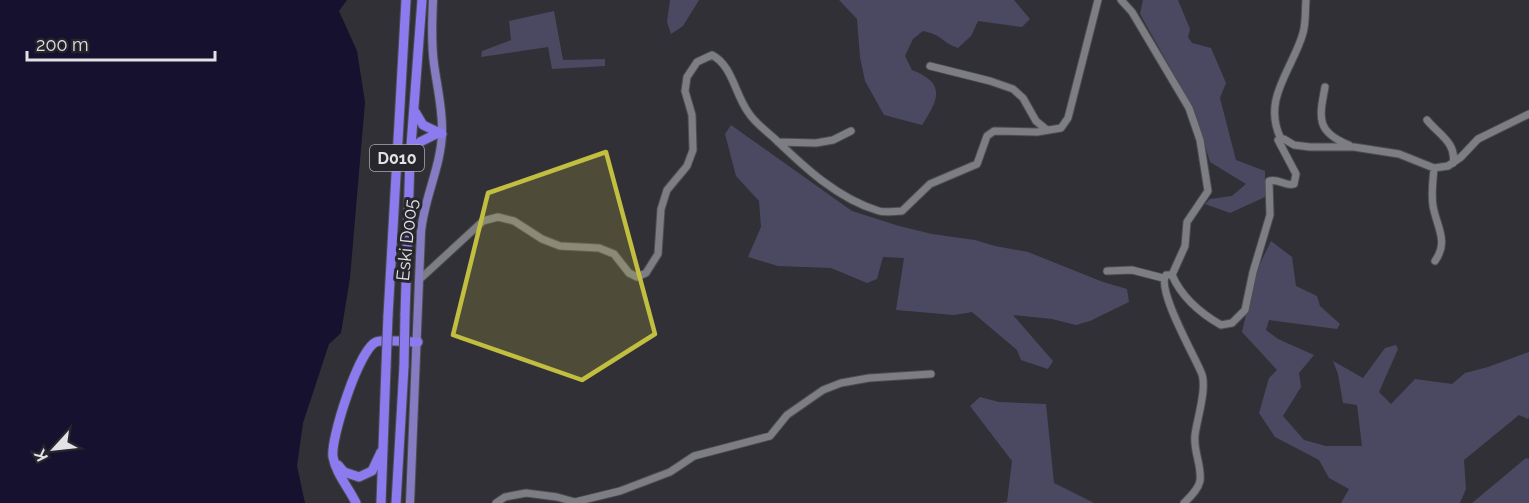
<svg xmlns="http://www.w3.org/2000/svg" width="1529" height="503" font-family="Raleway,sans-serif">
<rect width="100%" height="100%" fill="#313036"/>
<!-- green -->
<path fill="#4b4961" d="M670 0H699L683 26 671 34 667 22Z
M839 0H1014L1030 19 1022 27 978 21 971 36 958 48C941 42 943 35 923 31L913 39 905 56 912 70C946 83 939 99 922 125L884 115 865 81 860 57 857 19Z
M1143 0H1178L1190 29 1188 37 1192 43 1211 48 1226 83 1220 98 1236 160 1265 171V197L1230 213 1205 204 1210 199 1232 196 1246 184 1210 162 1195 112 1140 14Z
M554 11 563 60 605 59V66L552 69 548 47 481 57 482 51 511 40 509 21Z
M731 125 852 211 899 226 932 234 975 240 995 246 1028 252 1103 282 1127 289 1129 302 1090 321 1076 325 1052 319 1013 315 1053 361 1048 369 1021 360 1017 350 972 312 954 315 896 310 904 258 883 257 877 279 867 283 831 268 778 266 748 257 761 227 759 201 736 176 725 134Z
M1271 241 1292 257 1296 286 1317 296 1320 306 1340 324 1337 329 1269 320 1266 330 1278 339 1314 355 1299 373 1301 387 1283 416 1304 440 1326 446H1362L1357 405 1343 403 1338 374 1333 361 1363 378 1385 348 1396 345 1398 349 1379 392 1391 404 1415 379 1452 384 1465 373 1488 367 1529 352V417L1528 419 1519 415 1464 460 1466 489 1460 503H1341L1349 489 1329 478 1319 460 1275 437 1259 413 1269 378 1277 370 1242 332 1256 272Z
M980 397 999 402 1046 404 1054 483 1094 503H999L1007 502 1012 461 970 406Z
M1526 458 1529 459V503H1472Z"/>
<!-- water -->
<path fill="#15112e" d="M0 0H347L339 11 357 51 365 102 350 278 341 333 329 344 303 423 297 466 305 503H0Z"/>
<g fill="none" stroke-linecap="round" stroke-linejoin="round">
<defs>
<path id="minor" d="M1121 0 1132 12 1189 108 1200 140 1208 191 1187 222 1185 246 1172 275C1182 298 1200 313 1221 325L1232 323 1245 310 1253 272 1270 215 1269 181C1279 178 1285 187 1294 184L1296 174 1278 140 1284 139 1294 145 1310 147H1354L1399 154 1434 168 1448 166 1461 157 1478 139 1529 114
M930 66 990 81 1013 89 1023 98 1036 121 1047 130
M1325 87C1319 118 1316 132 1349 145
M1427 120C1438 134 1457 143 1453 163
M1281 139C1261 99 1293 69 1303 33 1306 23 1305 11 1306 0
M778 142 816 143 833 140 851 131
M1434 168C1433 180 1431 194 1433 206 1437 228 1449 241 1435 261
M1107 271 1132 270 1163 278
M1172 275H1166C1156 289 1194 355 1201 372 1208 386 1197 419 1195 435 1193 451 1202 465 1200 481 1198 490 1190 497 1184 503
M419 280 483 221 498 217 514 221 542 239 560 246 599 248 614 254 629 273 637 277 646 273 658 254 661 209 667 190 687 166 693 150 692 115 685 91 687 77 697 62 712 55C732 65 735 94 748 112 754 122 765 130 774 138 804 167 838 199 879 211 886 213 894 211 902 211L930 184 977 164 987 136 994 131 1037 132 1061 128 1068 118 1098 0
M496 503 505 497 526 493 557 497 575 502 620 491 670 472 694 456 770 436 787 415 823 390 841 383 869 378 931 374"/>
<path id="major" d="M410 503 421 232C424 198 441 167 442 133 443 110 437 87 434 64 431 43 432 21 433 0"/>
<path id="highway" d="M414 110 423 125 442 134
M411 155 420 142 438 133
M405 315 410 159 422 0
M388 316 406 0
M338 465 344 472 359 477 372 471 381 452
M356 503C349 488 336 474 333 457 330 440 359 349 376 342 385 339 408 342 418 342
M381 503 386 367
M396 503 404 366"/>
</defs>
<!-- minor casing -->
<use href="#minor" stroke="#4d4d51" stroke-width="9"/>
<!-- major casing -->
<use href="#major" stroke="#4d4d51" stroke-width="10"/>
<!-- highway casing -->
<use href="#highway" stroke="#4d4d51" stroke-width="11"/>
<!-- minor -->
<use href="#minor" stroke="#7d7d84" stroke-width="7"/>
<!-- major -->
<use href="#major" stroke="#867cc4" stroke-width="8"/>
<!-- highway -->
<use href="#highway" stroke="#8c7bee" stroke-width="9"/>
<defs>
<path id="highway-bridge" d="M404 366 405 315
M386 367 388 316"/>
</defs>
<!-- highway-bridge casing -->
<use href="#highway-bridge" stroke="#4d4d51" stroke-width="11" stroke-linecap="butt"/>
<!-- highway-bridge -->
<use href="#highway-bridge" stroke="#8c7bee" stroke-width="9"/>
</g>
<!-- marked area -->
<path fill="#c1be40" fill-opacity="0.2" stroke="#c1be40" stroke-width="4.5" stroke-linejoin="round" d="M606 152 655 334 582 380 453 335 488 193Z"/>
<g text-anchor="middle" stroke-width="6" stroke-linejoin="round" paint-order="stroke">
<!-- shield labels -->
<rect fill="#27262c" stroke="#aaaaae" stroke-width="1.5" x="370" y="145" width="54" height="26" rx="4.5"/>
<g font-size="16" font-weight="bold" fill="#e2e2e6">
<text x="397" y="164">D010</text>
</g>
<!-- street labels -->
<g font-size="18" fill="#e2e2e6" stroke="#27262c">
<text transform="translate(407 240) rotate(-84)" y="6">Eski D005</text>
</g>
</g>
<!-- north arrow -->
<g transform="translate(54 449) rotate(243)" stroke="#27262c" stroke-width="4.5" paint-order="stroke">
<path d="M0-4.5L10 22L0 15L-10 22Z" fill="#e2e2e6"/>
<text y="-9" font-size="16" font-weight="bold" text-anchor="middle" fill="#e2e2e6">K</text>
</g>
<!-- scale -->
<path d="M27 51v9h188v-9" fill="none" stroke="#e2e2e6" stroke-width="3"/>
<text x="36" y="51" font-size="18" fill="#e2e2e6" stroke="#27262c" stroke-width="4.5" paint-order="stroke">200 m</text>
</svg>
